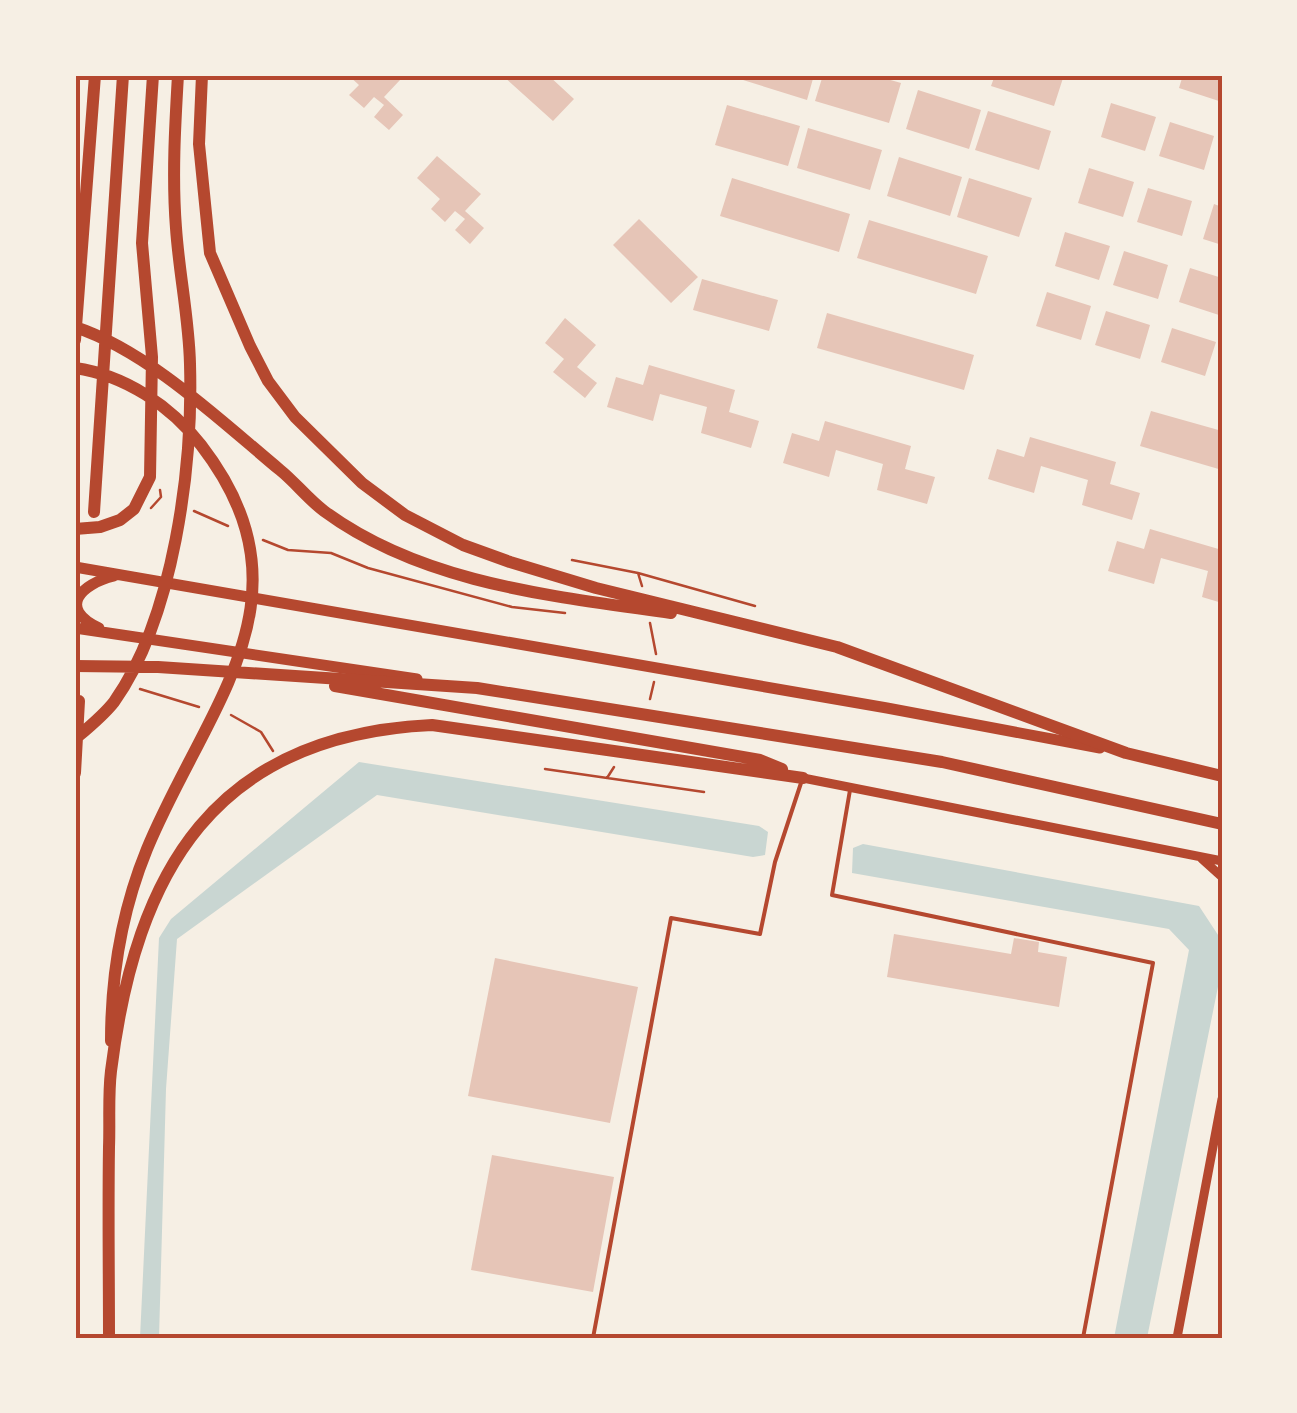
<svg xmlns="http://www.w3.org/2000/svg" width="1297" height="1413" font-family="'Archivo Narrow',sans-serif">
<rect width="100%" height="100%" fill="#f6efe4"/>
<!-- water -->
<path fill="#c9d6d2" d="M359 762 759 826 768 832 765 855 753 857 377 795 177 939 166 1089 159 1338H140L159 938 171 919Z
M863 844 1199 906 1222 941V967L1147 1338H1114L1189 950 1169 929 852 873 853 848Z"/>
<!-- building -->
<path fill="#e6c5b7" d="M348 75H394L400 80 384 97 403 115 389 130 374 117 384 105 374 97 364 108 349 95 359 85Z
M502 75H548L574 99 553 121Z
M727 75H814L807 100Z
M823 75H873L901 83 889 123 815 101Z
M995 75H1064L1054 106 991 86Z
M1183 75H1222V102L1179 88Z
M918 90 981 110 969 149 906 129Z
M1111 103 1156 117 1145 151 1101 137Z
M727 105 800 126 788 166 715 145Z
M988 111 1051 131 1039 170 975 150Z
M1170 122 1214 136 1204 170 1159 156Z
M808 128 882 150 870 190 797 168Z
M437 156 481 194 465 211 484 228 470 244 455 230 465 219 455 211 445 222 431 209 440 199 417 178Z
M899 157 962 177 950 216 887 196Z
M1089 168 1134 182 1123 217 1078 203Z
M732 178 850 214 839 252 720 216Z
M969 178 1032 198 1019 237 957 217Z
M1148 188 1192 201 1182 236 1137 222Z
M1214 204 1222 207V245L1203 239Z
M639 219 698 277 671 303 613 245Z
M869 220 988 256 976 294 857 258Z
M1065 232 1110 246 1099 280 1055 266Z
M1124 251 1168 265 1158 299 1113 285Z
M1190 268 1222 278V316L1179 302Z
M702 279 778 300 769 331 693 310Z
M1047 292 1091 306 1081 340 1036 326Z
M1106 311 1150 325 1140 359 1095 345Z
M827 313 974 355 964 390 817 348Z
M565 318 596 345 577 367 597 383 585 398 553 372 564 359 545 343Z
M1172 328 1216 342 1205 376 1161 362Z
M649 365 735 390 729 412 759 421 751 448 701 433 707 407 660 394 653 421 607 407 616 377 643 385Z
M1151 411 1222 431V470L1140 446Z
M825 421 911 446 905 469 935 477 927 504 877 490 883 464 836 450 829 477 783 463 792 433 819 441Z
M1030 437 1116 462 1110 484 1140 493 1132 520 1082 505 1088 480 1041 466 1034 493 988 479 997 449 1024 457Z
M1150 529 1222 550V603L1202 597 1208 571 1161 558 1154 584 1108 571 1117 541 1144 549Z
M894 934 1011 954 1014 938 1039 942 1038 952 1067 957 1059 1007 887 977Z
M495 958 638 987 610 1123 468 1096Z
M492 1155 614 1177 593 1292 471 1270Z"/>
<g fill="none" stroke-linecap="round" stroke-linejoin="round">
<!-- path -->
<path stroke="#b5482f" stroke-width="2.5" d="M151 508 161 497 160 490
M194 511 228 526
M263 540 288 550 331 553 368 568 512 607 565 613
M572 560 638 573 755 606
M638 573 642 586
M650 623 656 654
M140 689 199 707
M650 699 654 682
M231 715 261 732 273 751
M545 769 704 792
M607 778 614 767"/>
<!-- service -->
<path stroke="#b5482f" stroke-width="4" d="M850 790 832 895 1153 963 1083 1338
M593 1338 671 918 760 934 775 862 801 783"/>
<!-- tertiary -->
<path stroke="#b5482f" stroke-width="9" d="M803 778 1222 861
M1202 859 1222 877
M1177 1338 1222 1099"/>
<!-- primary -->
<path stroke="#b5482f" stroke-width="11" d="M75 567 887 708 1100 748
M75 628 417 679
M99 628C57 608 81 584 114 576"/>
<!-- trunk -->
<path stroke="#b5482f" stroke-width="12" d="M202 75 199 144 210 253 250 346 268 381 295 417 362 483 405 515 463 545 510 562 596 588 837 647 1126 753 1222 776
M75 327C148 351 221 421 280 470 295 482 308 499 324 511 423 584 553 596 671 613
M75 340 95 75
M75 368C125 375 171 406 201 445 319 598 206 706 147 849 122 910 111 975 111 1041
M94 512 123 75
M75 529 100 527 120 520 134 509 150 477 152 357 142 243 153 75
M75 666 158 667 477 688 942 762 1222 824
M335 686 760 760 782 769
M75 739C88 728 103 716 114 702 174 617 193 467 190 364 189 319 179 273 176 228 172 177 175 126 178 75
M75 773 79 701
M109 1338C109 1274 108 1211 109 1147 110 1122 108 1096 111 1071 136 870 215 735 432 725L803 778"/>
</g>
<!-- border -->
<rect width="1297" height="1413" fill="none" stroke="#f6efe4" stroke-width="155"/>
<rect x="78" y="78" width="1142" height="1258" fill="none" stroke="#b5482f" stroke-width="4"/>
</svg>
